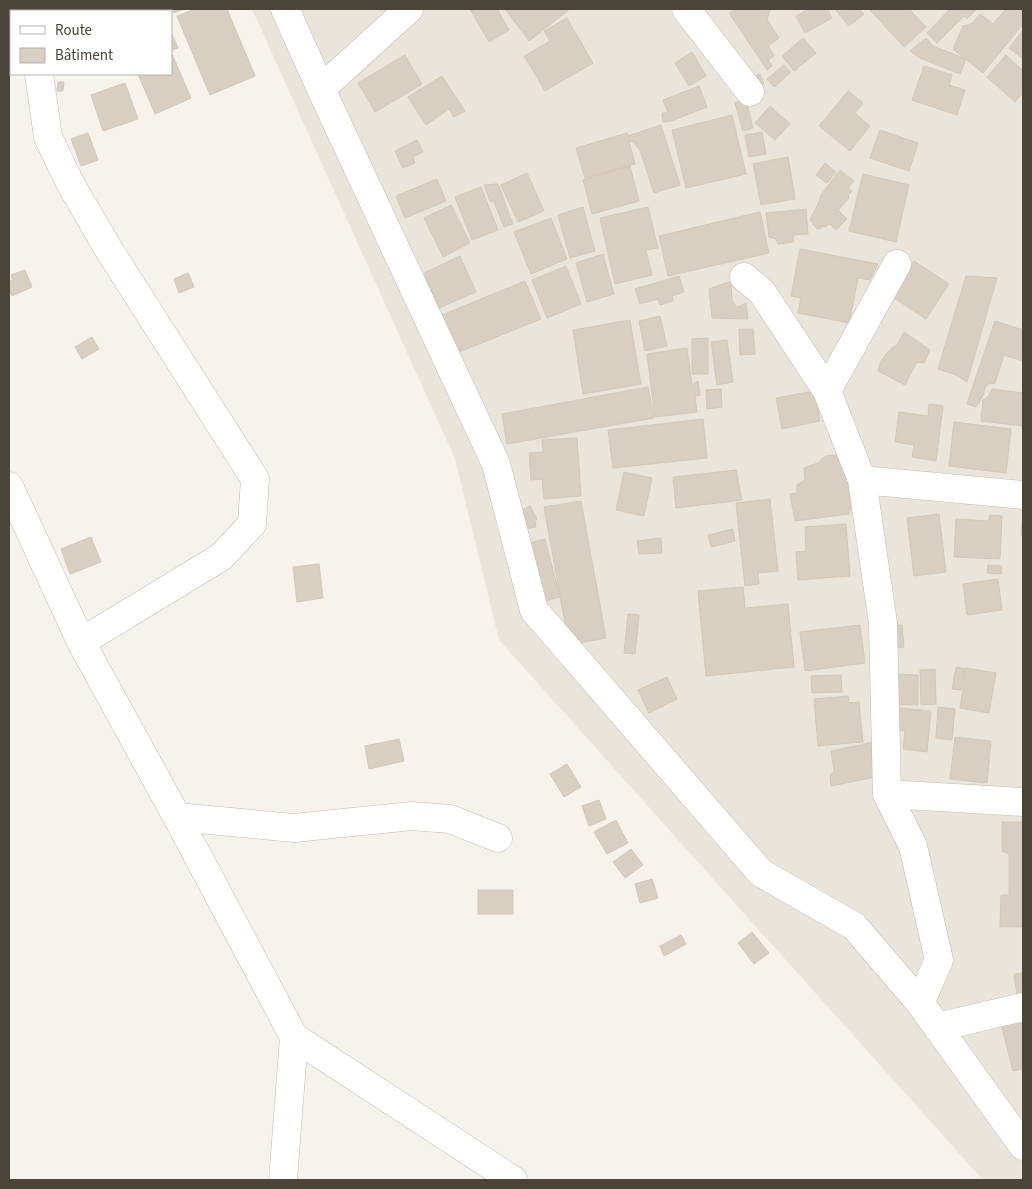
<svg xmlns="http://www.w3.org/2000/svg" width="1032" height="1189" font-family="'Source Sans 3',sans-serif">
<rect width="100%" height="100%" fill="#f6f3ec"/>
<!-- residential -->
<path fill="#eae5da" d="M252 9H1023V1180H983L499 640 455 459Z"/>
<!-- building -->
<path fill="#d8cfc1" stroke="#d3c7b4" d="M111 9H162L163 11H112Z
M172 9H184L174 13Z
M195 9H227L255 76 210 95 177 16Z
M470 9H497L509 30 489 42Z
M505 9H570L529 41Z
M735 9H769L770 10 767 19 779 38 768 46 774 56 768 60 772 66 767 70 729 13Z
M809 9H827L832 18 805 33 796 16Z
M835 9H859L864 14 849 26Z
M871 9H909L926 27 904 47 870 10Z
M950 9 976 10 967 19 964 16 937 43 927 33Z
M1006 9H1020L1023 11V24L983 73 953 49 963 26 971 24 980 14 993 24Z
M567 18 593 63 545 91 524 56 550 41 544 31Z
M1023 30V59L1009 48Z
M171 32 178 48 171 50Z
M803 38 816 53 794 71 782 56Z
M926 38 933 46 966 59 960 74 920 58 910 51Z
M692 52 706 76 689 86 675 63Z
M171 54H172L191 98 155 114 138 74H171Z
M405 55 422 84 375 112 358 83Z
M1006 55 1023 71V92L1015 102 987 77Z
M784 65 791 72 774 87 767 79Z
M924 66 952 75 949 85 965 90 957 115 912 100Z
M760 74 764 84 749 90 745 80Z
M442 76 465 111 454 117 449 109 426 125 408 97Z
M58 82H64L63 91H57Z
M125 83 138 119 103 131 91 95Z
M699 86 707 107 671 121 663 122 662 113H668L663 100Z
M848 91 863 103 855 113 870 126 850 151 819 126Z
M746 100 753 128 743 131 735 103Z
M770 106 790 124 775 140 755 123Z
M732 115 746 174 686 188 672 130Z
M661 125 680 185 654 193 640 150 634 143 630 141 628 136Z
M880 130 918 143 909 171 870 158Z
M762 132 766 154 749 157 745 135Z
M88 133 98 160 81 166 71 139Z
M627 133 635 164 585 178 576 148Z
M417 140 423 152 413 157 415 163 403 168 395 151Z
M788 157 795 199 761 205 753 164Z
M825 163 836 172 827 183 816 175Z
M630 166 639 201 592 214 583 180Z
M840 170 854 181 848 188 852 191 848 195 849 198 838 210 847 219 836 230 830 224 825 227 822 226 820 229H817L810 220 819 202 821 195Z
M527 173 544 211 518 222 501 185Z
M863 174 909 185 896 242 849 231Z
M437 179 446 201 405 218 396 196Z
M498 184 513 224 504 227 494 202 490 201 484 185Z
M481 187 498 230 472 240 455 197Z
M451 205 470 243 443 257 424 218Z
M583 207 595 251 570 258 558 215Z
M648 207 658 248 646 250 652 275 615 284 600 218Z
M806 209 808 234 793 235 794 242 778 244 776 239 769 237 766 213Z
M760 212 769 253 668 276 659 236Z
M551 218 567 259 531 274 514 232Z
M800 249 878 264 870 280 858 278 849 323 798 313 801 298 791 296Z
M603 254 614 294 587 302 576 263Z
M460 256 476 292 439 308 424 273Z
M914 261 949 284 926 319 891 296Z
M566 266 581 304 547 318 532 280Z
M25 270 32 287 12 296 9 289V282L13 280 11 275Z
M188 273 194 287 179 293 174 279Z
M679 276 684 292 672 296 673 301 660 305 658 299 640 304 635 289Z
M966 276 997 278 967 382 956 375 938 369Z
M525 281 541 319 457 353 442 315Z
M728 282 731 283 732 300 736 307H738L746 303 748 319 712 318 709 289Z
M660 316 667 346 645 351 639 321Z
M630 320 641 384 583 394 573 330Z
M995 321 1023 330V361L1004 355 995 383 988 384 984 390V394L976 407 967 404Z
M739 329H753L755 354 740 355Z
M904 332 930 350 924 363 917 362 905 385 878 371 880 363 886 354 892 348 896 346Z
M92 337 99 349 82 359 75 347Z
M708 338V374H692V339Z
M727 340 733 382 717 385 711 342Z
M687 348 692 385 698 381 700 395 695 396 697 412 655 417 647 354Z
M648 387 654 418 507 444 502 414Z
M721 389 722 407 707 409 706 390Z
M992 389 1023 393V426L981 421 983 400 988 397Z
M814 391 820 421 782 429 776 398Z
M929 404 943 406 936 461 912 457 914 445 895 442 899 412 928 416Z
M703 419 707 458 613 468 608 430Z
M954 422 1011 429 1006 473 949 466Z
M577 438 581 496 544 499 542 479 531 480 529 453 543 452 542 440Z
M843 453 842 468 845 472 855 495 849 514 795 521 790 494 797 493V485L805 480 804 468 818 463 824 457 830 455 836 456Z
M736 470 742 500 676 508 673 477Z
M624 472 652 478 644 516 616 510Z
M770 499 778 571 758 573 759 584 745 586 736 503Z
M581 501 606 638 569 645 544 507Z
M530 506 537 519 535 520 536 527 522 529 519 512Z
M939 514 946 572 914 576 907 518Z
M990 515 1002 516 1000 559 954 557 956 519 988 521Z
M1023 515V535H1021Z
M846 524 850 576 798 580 796 552 806 551 805 527Z
M733 529 735 541 711 547 708 535Z
M91 537 101 562 70 574 61 549Z
M661 538 662 553 639 554 637 541Z
M545 539 560 597 545 601 530 543Z
M319 564 323 598 297 602 293 567Z
M988 565 1002 566 1001 574 987 573Z
M998 579 1002 610 967 615 963 584Z
M743 587 745 608 788 604 794 667 706 676 698 591Z
M628 614 639 615 635 654 624 653Z
M860 625 865 663 805 671 800 632Z
M902 625 904 647 891 648 889 626Z
M956 667 965 669 961 690 952 689Z
M966 668 996 673 989 713 960 708Z
M935 669 936 704 921 705 920 670Z
M890 674 918 675V705L890 704Z
M841 675 842 692 812 693 811 676Z
M667 677 677 699 649 713 638 690Z
M848 696 849 703 859 702 863 742 818 746 814 699Z
M891 707 931 711 927 752 903 749 905 731 889 730Z
M938 707 955 709 952 740 936 738Z
M955 737 991 741 987 783 950 779Z
M399 739 404 761 369 769 365 746Z
M874 742 881 776 831 786 830 775 834 771 831 751Z
M567 764 581 787 564 797 550 774Z
M599 800 606 819 589 826 582 806Z
M616 820 628 843 607 854 594 832Z
M1002 822H1023V927H1000L1001 895H1009V854L1002 851Z
M631 849 643 865 625 878 613 862Z
M652 879 658 898 640 903 635 884Z
M478 890H513V914H478Z
M752 932 769 953 754 964 738 943Z
M681 935 686 944 664 956 660 946Z
M1023 973V994L1017 995 1014 974Z
M1023 1015V1069L1013 1071 1000 1020Z"/>
<g fill="none" stroke-linecap="round" stroke-linejoin="round">
<defs>
<path id="minor" d="M285 9 321 89 496 464 534 610 761 873 854 926 920 1003 1023 1146
M686 9 750 92
M39 11V9
M39 74 48 137 70 183 109 250 255 479 252 524 221 557 81 642
M321 89 409 9
M897 264 827 391 862 480 883 623 887 794 913 846 939 960 920 1003
M744 277 762 292 827 391
M862 480 1023 495
M9 486 81 642 177 817 294 1037 513 1180
M887 794 1023 802
M177 817 294 828 412 816 450 819 498 838
M938 1027 1023 1007
M283 1180 294 1037"/>
</defs>
<!-- minor casing -->
<use href="#minor" stroke="#c2bbae" stroke-width="29"/>
<!-- minor -->
<use href="#minor" stroke="#fff" stroke-width="28"/>
</g>
<!-- border -->
<rect width="1032" height="1189" fill="none" stroke="#4b4439" stroke-width="20"/>
<!-- legend -->
<rect x="10" y="10" width="162" height="65" fill="#ffffff" stroke="#b7b4b0"/>
<rect x="20" y="26" width="25" height="8" fill="#ffffff" stroke="#b7b4b0"/>
<text x="55" y="35" font-size="15" fill="#4b4439">Route</text>
<rect x="20" y="48" width="25" height="15" fill="#d8cfc1" stroke="#b7b4b0"/>
<text x="55" y="60" font-size="15" fill="#4b4439">Bâtiment</text>
</svg>
